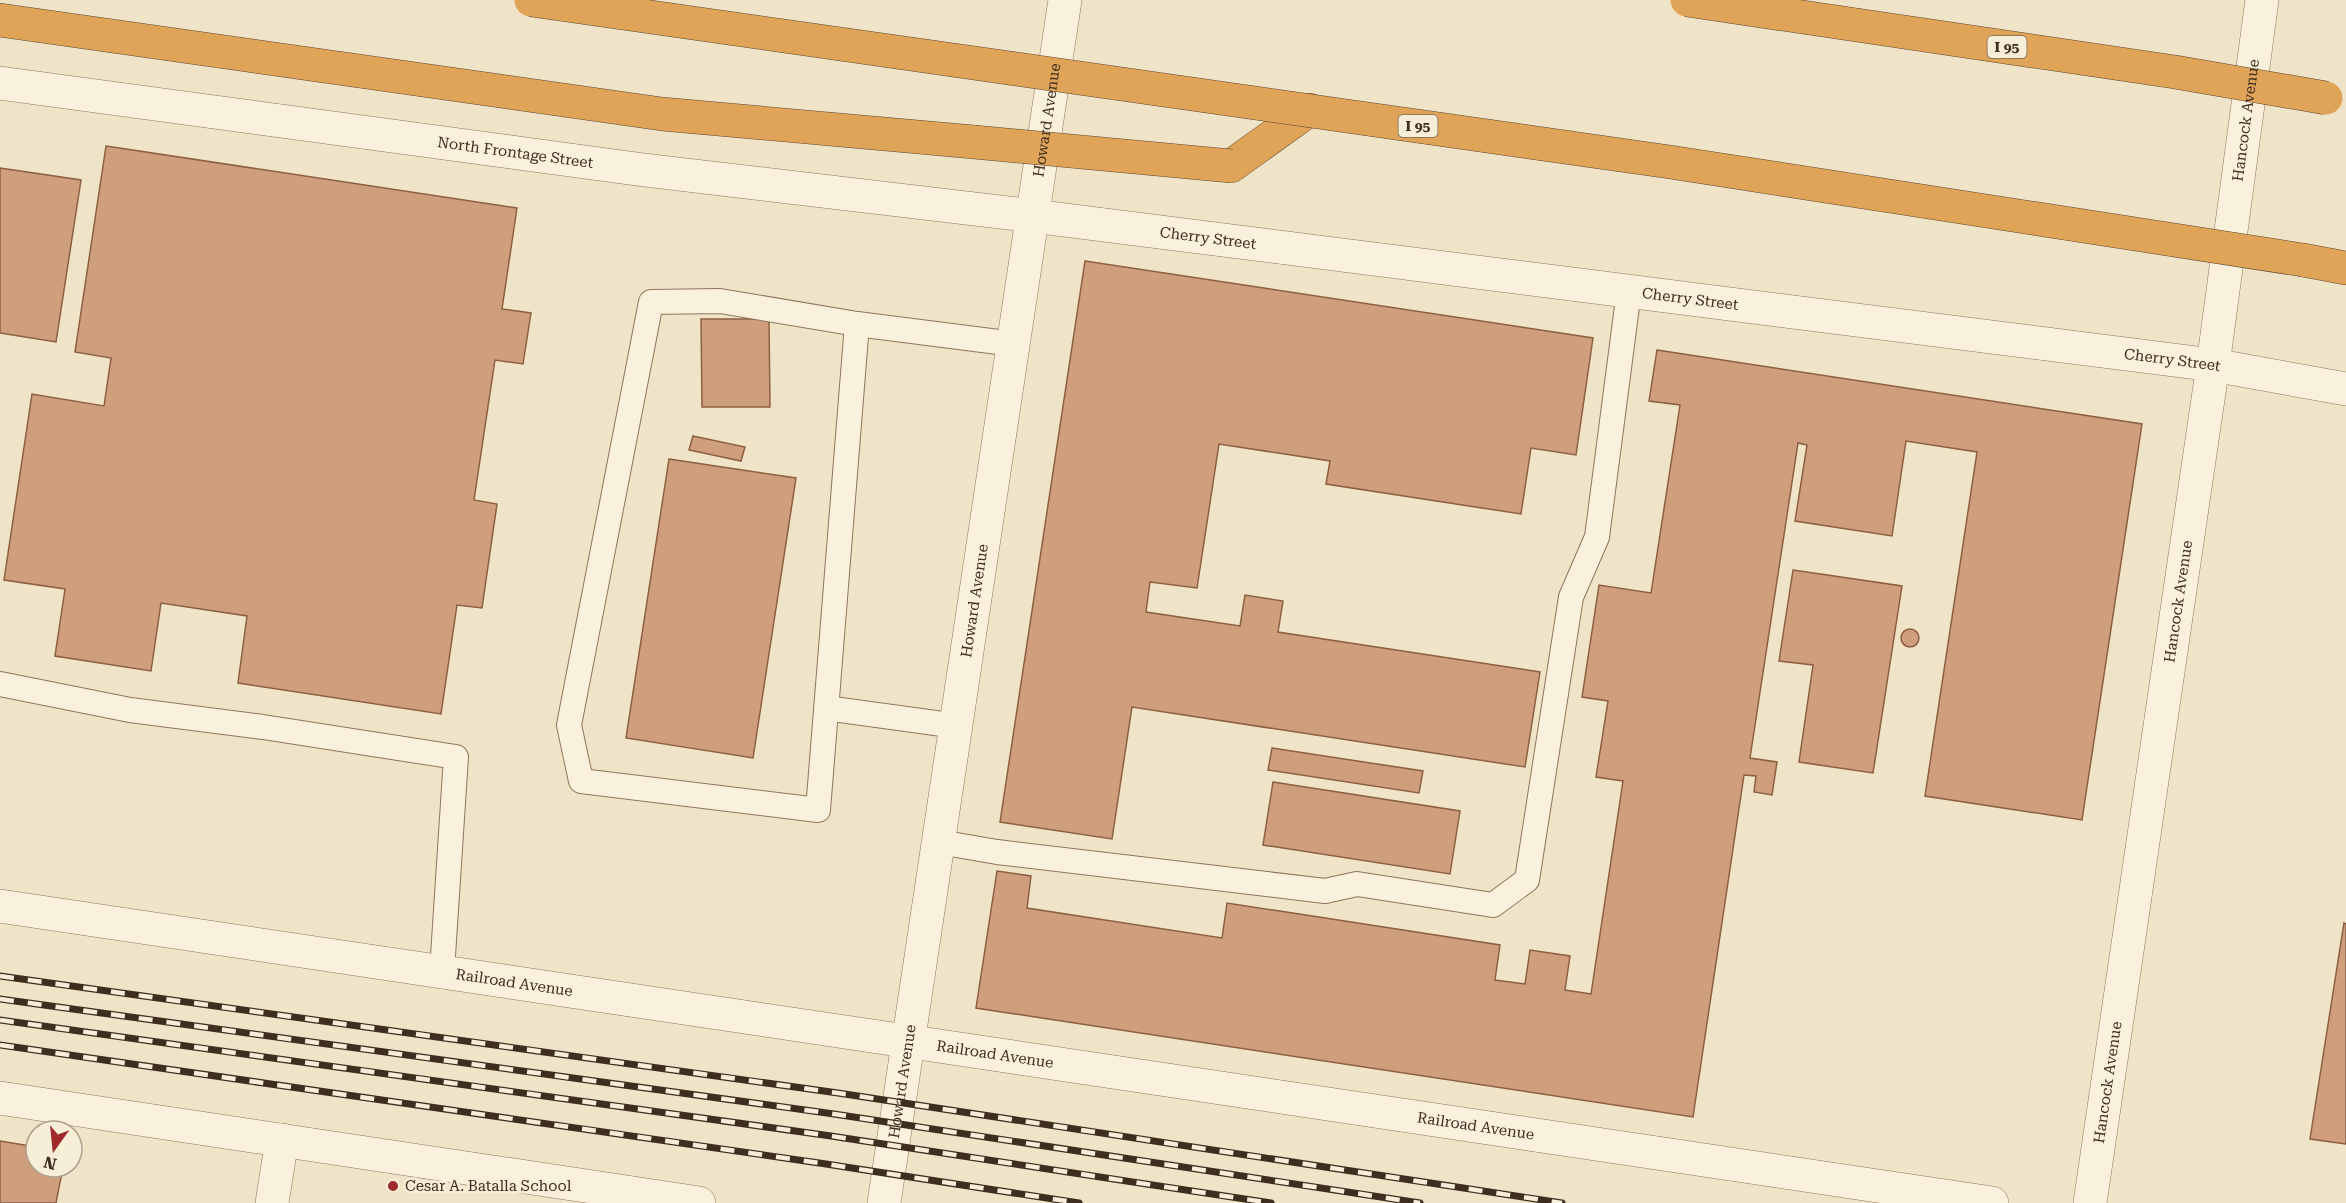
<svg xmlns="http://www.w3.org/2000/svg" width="2346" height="1203" font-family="'Roboto Serif',serif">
<rect width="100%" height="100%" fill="#f0e4c8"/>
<!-- building -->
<path fill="#cf9f7d" stroke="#8d5f41" stroke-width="1.5" d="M106 146 517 208 502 309 531 313 523 364 495 360 474 500 497 504 482 608 457 605 441 714 238 683 247 616 161 603 151 671 55 656 65 589 4 580 32 394 104 406 111 358 75 352Z
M0 168 81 180 56 342 0 333Z
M1085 261 1593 338 1576 455 1531 448 1521 514 1326 484 1330 461 1219 444 1197 588 1150 582 1146 612 1240 626 1245 595 1283 601 1278 632 1540 672 1525 767 1132 707 1112 839 1000 822Z
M701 319H769L770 407H702Z
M1657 350 2142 424 2082 820 1925 796 1977 452 1906 441 1892 536 1795 521 1807 445 1798 443 1750 758 1777 762 1772 795 1754 792 1756 776 1744 775 1693 1117 976 1008 997 871 1031 876 1027 908 1222 938 1227 903 1500 945 1495 980 1525 984 1530 950 1570 956 1565 990 1591 994 1623 781 1596 777 1608 701 1582 697 1599 585 1651 593 1680 405 1649 401Z
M693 436 745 447 741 461 689 450Z
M669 459 796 478 753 758 626 738Z
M1793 570 1902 586 1873 773 1799 762 1813 665 1779 661Z
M1901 638a9 9 0 1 1 18 0a9 9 0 1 1-18 0Z
M1272 748 1423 771 1419 793 1268 770Z
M1273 782 1460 811 1450 874 1263 845Z
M2344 923 2346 924V1144L2310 1139Z
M0 1141 36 1147V1167H63L56 1203H0Z"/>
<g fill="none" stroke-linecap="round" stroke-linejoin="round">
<defs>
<path id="service" d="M857 324 818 810 581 781 569 725 651 302 720 301 857 324 1014 344
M0 684 130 710 263 727 456 757 442 971
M826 708 957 726
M939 842 997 852 1325 891 1357 884 1493 905 1527 880 1571 597 1597 537 1629 291"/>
<g id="minor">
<path id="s1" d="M0 83 644 170 1033 216 2213 365 2346 389"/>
<path d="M272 1203 282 1140"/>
<path id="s2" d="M884 1203 1065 0"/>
</g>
<g id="tertiary">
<path id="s3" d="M0 906 1992 1203"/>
<path d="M0 1098 699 1203"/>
<path id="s4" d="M2090 1203 2213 365 2262 0"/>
</g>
<path id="motorway" d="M0 20 662 114 974 142
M1231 166 1309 110
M2303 260 2346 268"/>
</defs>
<!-- service casing -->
<use href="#service" stroke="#8d765c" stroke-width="26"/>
<!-- minor casing -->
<use href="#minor" stroke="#8d765c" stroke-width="34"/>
<!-- tertiary casing -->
<use href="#tertiary" stroke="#8d765c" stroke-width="34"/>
<!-- motorway casing -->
<use href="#motorway" stroke="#5b4430" stroke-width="34"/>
<!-- service -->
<use href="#service" stroke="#faf1dc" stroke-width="24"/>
<!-- minor -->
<use href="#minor" stroke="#faf1dc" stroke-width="33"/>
<!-- tertiary -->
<use href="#tertiary" stroke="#faf1dc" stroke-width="33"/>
<!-- motorway -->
<use href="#motorway" stroke="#e0a458" stroke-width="33"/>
<defs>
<path id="rail" d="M0 976 838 1093 1562 1203
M0 999 834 1114 1420 1203
M0 1020 831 1136 1271 1203
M0 1045 826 1164 1079 1203"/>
</defs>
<!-- rail casing -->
<use href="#rail" stroke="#3d2e20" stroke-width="7"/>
<!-- rail -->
<use href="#rail" stroke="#f7eed8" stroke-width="4.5" stroke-dasharray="14" stroke-linecap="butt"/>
<defs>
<path id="motorway-bridge" d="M531 0 1670 162 2303 260
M1687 0 2175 72 2326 98
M974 142 1231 166"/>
</defs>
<!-- motorway-bridge casing -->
<use href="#motorway-bridge" stroke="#5b4430" stroke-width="34" stroke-linecap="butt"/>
<!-- motorway-bridge -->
<use href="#motorway-bridge" stroke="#e0a458" stroke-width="33"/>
</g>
<!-- markers -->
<circle fill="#9e2a2b" stroke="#f7eed8" stroke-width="2" cx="393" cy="1186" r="6"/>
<g text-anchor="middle" stroke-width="5" stroke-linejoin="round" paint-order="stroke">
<!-- shield labels -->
<g fill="#f7eed8" stroke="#756857" stroke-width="1.5">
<rect x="1987.5" y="36" width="39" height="22" rx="4.5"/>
<rect x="1398.5" y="115" width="39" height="22" rx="4.5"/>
</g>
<g font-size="14" font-weight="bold" fill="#3d2e20">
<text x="2007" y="52">I 95</text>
<text x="1418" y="131">I 95</text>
</g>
<!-- street labels -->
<g font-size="15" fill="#3d2e20" stroke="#f7eed8">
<text dy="5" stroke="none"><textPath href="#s2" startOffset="1095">Howard Avenue</textPath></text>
<text dy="5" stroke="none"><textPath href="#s4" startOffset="1094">Hancock Avenue</textPath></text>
<text dy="5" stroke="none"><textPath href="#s1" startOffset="520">North Frontage Street</textPath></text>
<text dy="5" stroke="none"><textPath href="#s1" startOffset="1218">Cherry Street</textPath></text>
<text dy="5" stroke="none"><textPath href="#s1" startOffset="1704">Cherry Street</textPath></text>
<text dy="5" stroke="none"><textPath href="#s1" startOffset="2190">Cherry Street</textPath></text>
<text dy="5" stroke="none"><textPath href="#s2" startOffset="609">Howard Avenue</textPath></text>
<text dy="5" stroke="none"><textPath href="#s4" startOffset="608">Hancock Avenue</textPath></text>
<text dy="5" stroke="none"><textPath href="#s3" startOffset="520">Railroad Avenue</textPath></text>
<text dy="5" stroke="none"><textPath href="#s3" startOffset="1006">Railroad Avenue</textPath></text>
<text dy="5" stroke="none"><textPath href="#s2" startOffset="123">Howard Avenue</textPath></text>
<text dy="5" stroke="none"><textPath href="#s4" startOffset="122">Hancock Avenue</textPath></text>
<text dy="5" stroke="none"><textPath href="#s3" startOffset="1492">Railroad Avenue</textPath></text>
</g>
<!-- poi labels -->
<g font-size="15" fill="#3d2e20" stroke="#f7eed8" text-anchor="start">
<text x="405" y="1191">Cesar A. Batalla School</text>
</g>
</g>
<!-- north arrow -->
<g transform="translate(54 1149) rotate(195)"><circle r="28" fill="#f7eed8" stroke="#ada18e" stroke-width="1.5"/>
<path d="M0-4.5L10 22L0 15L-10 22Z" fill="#9e2a2b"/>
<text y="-9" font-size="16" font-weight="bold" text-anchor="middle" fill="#3d2e20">N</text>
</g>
</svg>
